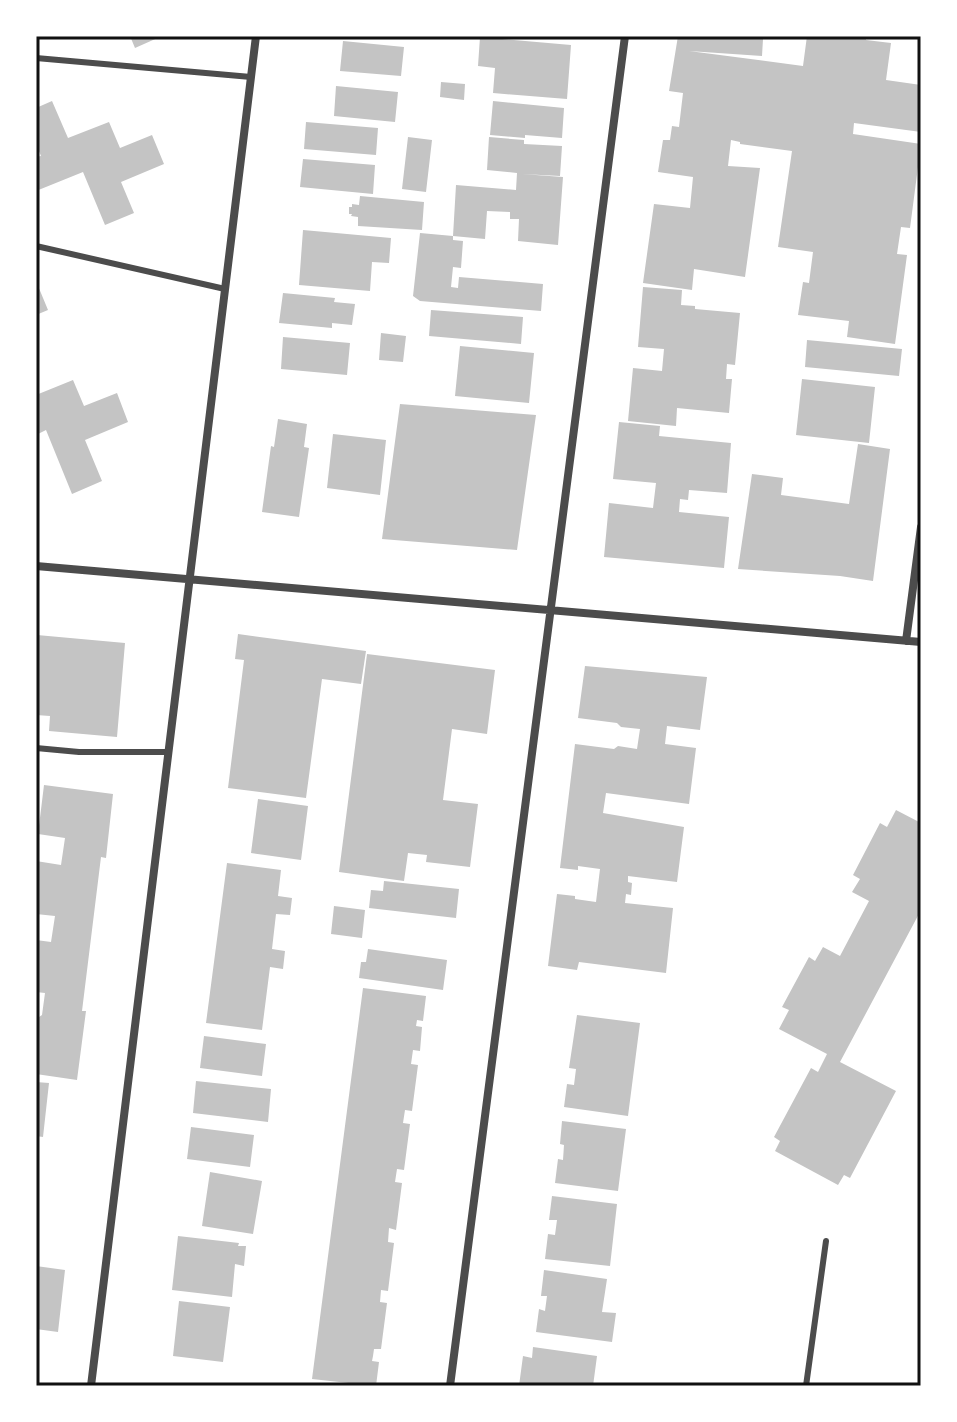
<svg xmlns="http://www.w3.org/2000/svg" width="957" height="1422" font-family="Arial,sans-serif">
<rect width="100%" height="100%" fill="#fff"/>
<!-- building -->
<path fill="#c4c4c4" d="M130 36H162L135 48Z
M678 36H752V38L763 39 762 56 689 51 803 66 807 36H866V40L891 43 886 80 921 85V132L854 123 853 134 921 144 910 228 901 227 897 254 907 255 895 344 847 337 849 321 798 315 803 282 809 283 813 252 778 247 792 151 740 144V142L731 140 728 166 760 168 745 277 694 269 692 290 643 283 654 204 690 208 693 177 658 172 663 140H670L672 126 679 127 683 93 669 91Z
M480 37 571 45 567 99 493 93 495 68 478 66Z
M343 41 404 47 401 76 340 71Z
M441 82 465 84 464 100 440 97Z
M336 86 398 92 395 122 334 116Z
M52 101 68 138 109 122 120 148 152 135 164 164 121 182 134 213 105 225 83 172 36 191V157L41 156 36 144V108Z
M493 101 564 108 562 138 525 135V138L490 135Z
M306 122 378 128 376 155 304 149Z
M408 137 432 140 426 192 402 189Z
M489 137 524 140V144L562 146 560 176 522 174 563 177 558 245 518 241 519 219H510V212L487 211 485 239 453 236 456 185 516 190 517 173 487 170Z
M303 159 375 165 373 194 300 187Z
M360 196 424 202 422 230 358 226V217L351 216 352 214H349V207H352V204L359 205Z
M303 230 391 238 389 263 372 262 370 291 299 285Z
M420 233 453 236V240L463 241 461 268 453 267 451 287 458 288 459 277 543 284 541 311 420 301 413 296Z
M36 281 48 310 36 315Z
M643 287 682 290 681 305 695 306V309L740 313 735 365 727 364 726 379H732L729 413 677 408 676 426 628 421 633 368 662 371 664 349 638 347Z
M283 293 335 298 334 302 355 304 352 325 332 323V328L279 323Z
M431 310 523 317 521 344 429 336Z
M381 333 406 336 403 362 379 360Z
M283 337 350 343 347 375 281 369Z
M807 340 902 349 899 376 805 367Z
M460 346 534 353 529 403 455 396Z
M802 379 875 387 869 443 796 435Z
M73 380 84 406 117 393 128 422 85 440 102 481 72 494 46 430 36 435V395Z
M400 404 536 415 517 550 382 539Z
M278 419 307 424 304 447 309 448 299 517 262 512 271 446 274 447Z
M619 422 660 426 659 436 731 443 727 493 689 490 688 500 680 499 679 512 729 517 724 568 604 557 609 503 653 508 656 483 613 479Z
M333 434 386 440 380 495 327 488Z
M858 444 890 449 873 581 840 576 738 569 752 474 783 478 781 495 849 504Z
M238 634 366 651 361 684 322 679 306 798 228 788 244 660 235 659Z
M37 635 125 643 117 737 49 731 50 716 36 715Z
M367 654 495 670 487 734 452 729 443 800 478 804 470 867 426 862 427 855 408 853 404 881 339 872Z
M585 666 707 677 700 730 667 726 665 744 696 748 689 804 606 793 603 813 684 827 677 882 628 876V882L632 883 631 895 626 894 625 903 673 908 666 973 579 962 577 970 548 966 557 894 575 896V899L596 902 600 869 578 866V870L560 868 575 744 614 749 618 746 637 749 640 729 621 727 617 723 578 718Z
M44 785 113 794 106 858 101 857 82 1011H86L77 1080 36 1074V1019L42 1015 45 993 36 992V940L51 942 55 916 36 914V861L61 865 65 838 38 834Z
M258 799 308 806 301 860 251 853Z
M896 810 921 823V910L840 1062 896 1091 850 1178 844 1175 838 1185 775 1151 780 1141 774 1137 811 1068 818 1072 827 1054 779 1029 789 1010 782 1007 809 957 815 961 823 947 840 956 869 901 852 892 860 879 853 875 880 823 887 827Z
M227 863 281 870 278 896 292 898 290 915 276 914 272 949 285 951 283 969 270 967 262 1030 206 1023Z
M384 881 459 889 456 918 369 908 371 890 383 891Z
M334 906 365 910 362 938 331 934Z
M368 949 447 960 443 990 359 978 361 962H366Z
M363 988 426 996 423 1021 417 1020 416 1026 422 1027 420 1051 413 1050 411 1064 418 1065 412 1111 405 1110 403 1123 410 1124 404 1170 397 1169 395 1182 402 1183 396 1230 389 1228 388 1242 394 1243 388 1291 381 1290 380 1302 387 1303 381 1349H374L373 1356 372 1361 379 1362 376 1386 312 1379Z
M577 1015 640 1023 628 1116 564 1107 567 1084 574 1085 576 1069 569 1068Z
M204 1036 266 1044 262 1076 200 1068Z
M196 1081 271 1089 268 1122 193 1113Z
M36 1082 49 1083 43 1137 36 1136Z
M562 1121 626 1129 618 1191 555 1183 558 1159 563 1160 564 1145 560 1144Z
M191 1127 254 1135 250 1167 187 1159Z
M210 1172 262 1181 253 1234 202 1226Z
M552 1196 617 1204 610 1266 545 1259 548 1234 555 1235 557 1220H549Z
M178 1236 239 1243 238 1246H246L244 1266 235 1264 232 1297 172 1290Z
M36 1266 65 1270 58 1332 36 1329Z
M544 1270 607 1279 602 1312 616 1313 612 1342 536 1332 539 1309 545 1311 547 1296H541Z
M179 1301 230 1307 223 1362 173 1356Z
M533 1347 597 1356 593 1386H519L523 1356 532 1358Z"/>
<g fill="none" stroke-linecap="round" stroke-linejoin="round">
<!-- service -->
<path stroke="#4c4c4c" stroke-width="6" d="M36 58 251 77
M36 246 225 289
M36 748 79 752H168
M806 1386 826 1241"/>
<!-- minor -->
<path stroke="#4c4c4c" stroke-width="8" d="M36 566 921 642
M906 641 921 527
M91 1386 256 36
M450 1386 625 36"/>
</g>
<!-- border -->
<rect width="957" height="1422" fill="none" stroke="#ffffff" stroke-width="76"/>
<rect x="38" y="38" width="881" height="1346" fill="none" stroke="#111" stroke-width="3"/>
</svg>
